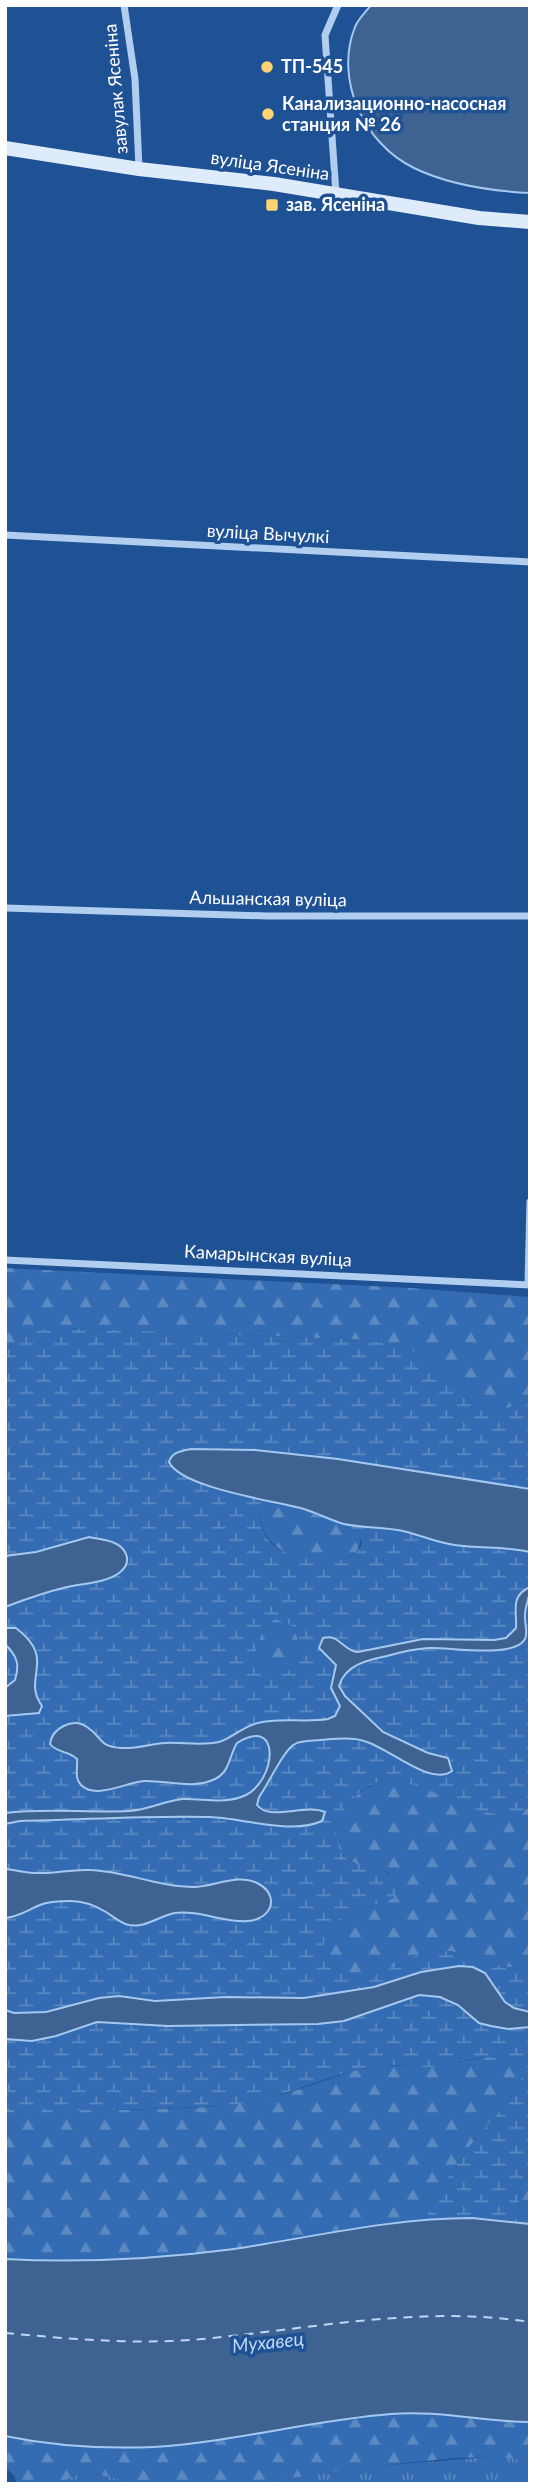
<svg xmlns="http://www.w3.org/2000/svg" width="535" height="2489" font-family="Lato,sans-serif">
<defs>
<pattern id="grass-tufts" width="24" height="20" patternUnits="userSpaceOnUse" patternTransform="scale(1.75)"><rect width="24" height="20" fill="#336cb2"/><path d="M3 7l-1-3M5 7V3M7 7l1-3M15 17l-1-3M17 17v-4M19 17l1-3" fill="none" stroke="#5c89c1"/></pattern>
<pattern id="forest-firs" width="22" height="20" patternUnits="userSpaceOnUse" patternTransform="scale(1.75)"><rect width="22" height="20" fill="#336cb2"/><path d="M5 1l3.5 6h-7zM16 11l3.5 6h-7z" fill="#5c89c1"/></pattern>
<pattern id="wetland-marsh" width="20" height="14" patternUnits="userSpaceOnUse" patternTransform="scale(1.75)"><rect width="20" height="14" fill="#336cb2"/><path d="M1 5h8M5 5V1M11 12h8M15 12V8" fill="none" stroke="#5c89c1"/></pattern>
</defs>
<rect width="100%" height="100%" fill="#1e5295"/>
<!-- grass -->
<path fill="url(#grass-tufts)" d="M488 2457 530 2460V2484H249L376 2466Z
M90 2473 144 2484H64C71 2475 79 2473 90 2473Z"/>
<!-- forest -->
<path fill="url(#forest-firs)" d="M5 1268 410 1288 530 1297V1400C467 1428 466 1386 425 1358 408 1347 387 1343 368 1340L61 1328 10 1346 5 1352Z
M271 1504C293 1503 312 1514 333 1520 340 1522 347 1524 353 1528 365 1536 361 1553 348 1557 314 1569 262 1555 260 1514Z
M276 1619 292 1626C322 1682 257 1681 256 1654 255 1649 258 1643 260 1638 263 1628 265 1622 276 1619Z
M398 1781 415 1783 438 1793 524 1810 530 1807V1970C515 1968 502 1967 487 1962 474 1958 460 1951 446 1951 439 1950 430 1951 424 1953 396 1961 357 1998 331 1962 326 1954 322 1947 325 1937 333 1911 372 1907 394 1898L389 1873C374 1868 349 1866 341 1852 323 1823 355 1788 382 1782 386 1780 393 1781 398 1781Z
M493 2056 507 2059 518 2066 522 2076 518 2089 465 2152 448 2177 425 2219C285 2241 148 2267 5 2259V2110H123L211 2107 250 2102 288 2093 353 2071 380 2065 430 2067Z
M530 2169V2224L517 2222 520 2185Z
M395 2413 454 2415 530 2422V2460L488 2457 455 2458 376 2466 249 2484H144L90 2473 78 2474 68 2479 64 2484H16L15 2477 5 2467V2436C53 2446 106 2450 155 2447 236 2441 315 2422 395 2413Z"/>
<!-- wetland -->
<path fill="url(#wetland-marsh)" fill-rule="evenodd" d="M61 1328 368 1340C387 1343 408 1347 425 1358 466 1386 467 1428 530 1400V1807C467 1843 398 1731 344 1810 336 1821 334 1837 340 1850 352 1875 390 1858 398 1889L394 1898C372 1907 334 1911 325 1937 322 1946 326 1954 331 1962 357 1998 396 1961 424 1953 430 1951 439 1950 446 1951 460 1951 474 1958 487 1962 502 1967 515 1968 530 1970V2169L520 2185 517 2222 495 2219H425L448 2177 465 2152 518 2089 522 2076 518 2066C486 2048 464 2064 431 2067 413 2068 395 2063 378 2066 334 2072 294 2094 250 2102 224 2107 197 2107 170 2108 115 2111 60 2110 5 2110V1352C20 1333 38 1329 61 1328ZM271 1504C293 1503 312 1514 333 1520 347 1525 376 1539 353 1555 346 1560 335 1560 327 1560 296 1560 261 1551 260 1514ZM276 1619 292 1626C322 1682 257 1681 256 1654 255 1649 258 1643 260 1638 263 1628 265 1622 276 1619Z"/>
<!-- water -->
<path fill="#3e6392" stroke="#a5c8f0" stroke-width="2" d="M371 5H530V193C491 191 449 185 414 168 364 144 334 80 355 27 358 19 366 12 371 5Z
M191 1449 255 1450 338 1459 530 1489V1552C505 1546 480 1549 455 1545 437 1543 421 1535 403 1531 384 1527 363 1528 344 1524 330 1520 317 1513 304 1509 275 1501 181 1488 169 1462 172 1452 181 1451 191 1449Z
M89 1537C102 1540 120 1540 126 1554 129 1562 126 1568 119 1573 106 1583 84 1583 67 1587 46 1592 26 1599 5 1607V1556L36 1552Z
M530 1587C530 1599 524 1607 525 1618 525 1625 528 1633 525 1639 514 1659 449 1647 429 1648 414 1649 401 1652 387 1656 367 1660 345 1665 339 1686L345 1696 383 1732 428 1753 448 1758 452 1771C430 1787 388 1747 364 1741 351 1737 335 1739 321 1740 313 1741 302 1740 295 1744 284 1749 268 1785 259 1797L257 1805C270 1822 305 1803 325 1812L322 1821C292 1835 243 1818 210 1817 147 1815 83 1820 20 1821L5 1824V1813C47 1808 88 1813 129 1811 148 1810 164 1801 182 1799 203 1798 225 1805 246 1795 276 1780 282 1715 237 1743 229 1756 230 1772 215 1779 193 1790 167 1780 144 1781 127 1782 96 1800 81 1785 74 1778 78 1767 77 1759 69 1751 57 1753 50 1744 52 1728 73 1717 87 1727 103 1737 98 1747 122 1748 137 1749 150 1744 165 1743 183 1742 201 1746 219 1742 233 1738 243 1726 258 1723 280 1717 304 1723 328 1719L335 1716 340 1706 331 1688 336 1665 319 1648 323 1638C339 1633 343 1651 358 1652L423 1639 494 1640 506 1638 516 1628C517 1610 510 1596 530 1587Z
M5 1628H16C58 1660 21 1677 42 1706L39 1713 5 1716V1688L15 1680C20 1664 17 1656 5 1644Z
M5 1869C17 1870 30 1874 42 1873 58 1873 73 1869 90 1870 125 1871 158 1887 194 1887 214 1887 237 1873 257 1883 280 1894 273 1919 248 1921 224 1923 200 1910 175 1913 159 1916 146 1928 129 1925 120 1923 114 1917 106 1912 96 1906 83 1901 71 1901 61 1901 49 1901 40 1905 28 1910 18 1917 5 1918Z
M459 1966 473 1967 485 1973 505 2002 514 2008 530 2012V2027L508 2029 491 2026 479 2023 458 2005 440 1997 419 1995 344 2021 318 2024 168 2026 97 2022 56 2036 32 2041 5 2039V2010L14 2013 46 2012 99 1998 119 1996 155 2001 226 1997 304 1998 374 1987 421 1972Z
M472 2218 530 2224V2422C484 2422 438 2410 391 2414 312 2420 234 2442 154 2447 105 2449 53 2446 5 2436V2259C82 2263 158 2259 234 2249 313 2237 392 2218 472 2218Z"/>
<g fill="none" stroke-linecap="round" stroke-linejoin="round">
<!-- ferry -->
<path stroke="#bed7f5" stroke-width="2" stroke-dasharray="9 7" stroke-linecap="butt" d="M5 2333C71 2339 136 2345 202 2339 310 2329 421 2305 530 2322"/>
<!-- street -->
<path stroke="#b1cdef" stroke-width="7" d="M124 5 135 79 139 168
M336 194 325 35 338 5
M5 535 530 562
M5 908 267 916H530
M5 1260 530 1285
M528 1285 530 1202"/>
<!-- secondary -->
<path stroke="#deebfb" stroke-width="14" d="M5 148 139 169 274 184 479 218 530 222"/>
</g>
<!-- markers -->
<g fill="#fdd471" stroke="#1e5295" stroke-width="2.5">
<circle cx="267" cy="67" r="7"/>
<circle cx="268" cy="114" r="7"/>
<rect x="265" y="198" width="14" height="14" rx="3.5"/>
</g>
<g text-anchor="middle" stroke-width="7" stroke-linejoin="round" paint-order="stroke">
<!-- poi labels -->
<g font-size="18" font-weight="bold" fill="#fff" stroke="#1e5295" text-anchor="start">
<text x="281" y="73">ТП-545</text>
<text x="282" y="110">Канализационно-насосная<tspan x="282" dy="21">станция № 26</tspan></text>
<text x="286" y="211">зав. Ясеніна</text>
</g>
<!-- street labels -->
<g font-size="18" fill="#fff" stroke="#1e5295">
<text transform="translate(116 89) rotate(-95)" y="6">завулак Ясеніна</text>
<text transform="translate(270 166) rotate(8)" y="6">вуліца Ясеніна</text>
<text transform="translate(268 534) rotate(3)" y="6">вуліца Вычулкі</text>
<text transform="translate(268 899) rotate(1)" y="6">Альшанская вуліца</text>
<text transform="translate(268 1256) rotate(3)" y="6">Камарынская вуліца</text>
</g>
<!-- water labels -->
<g font-size="19" font-style="italic" fill="#bed7f5" stroke="#1e5295">
<text transform="translate(268 2342) rotate(-6)" y="7">Мухавец</text>
</g>
</g>
<!-- border -->
<rect width="535" height="2489" fill="none" stroke="#ffffff" stroke-width="14"/>
</svg>
